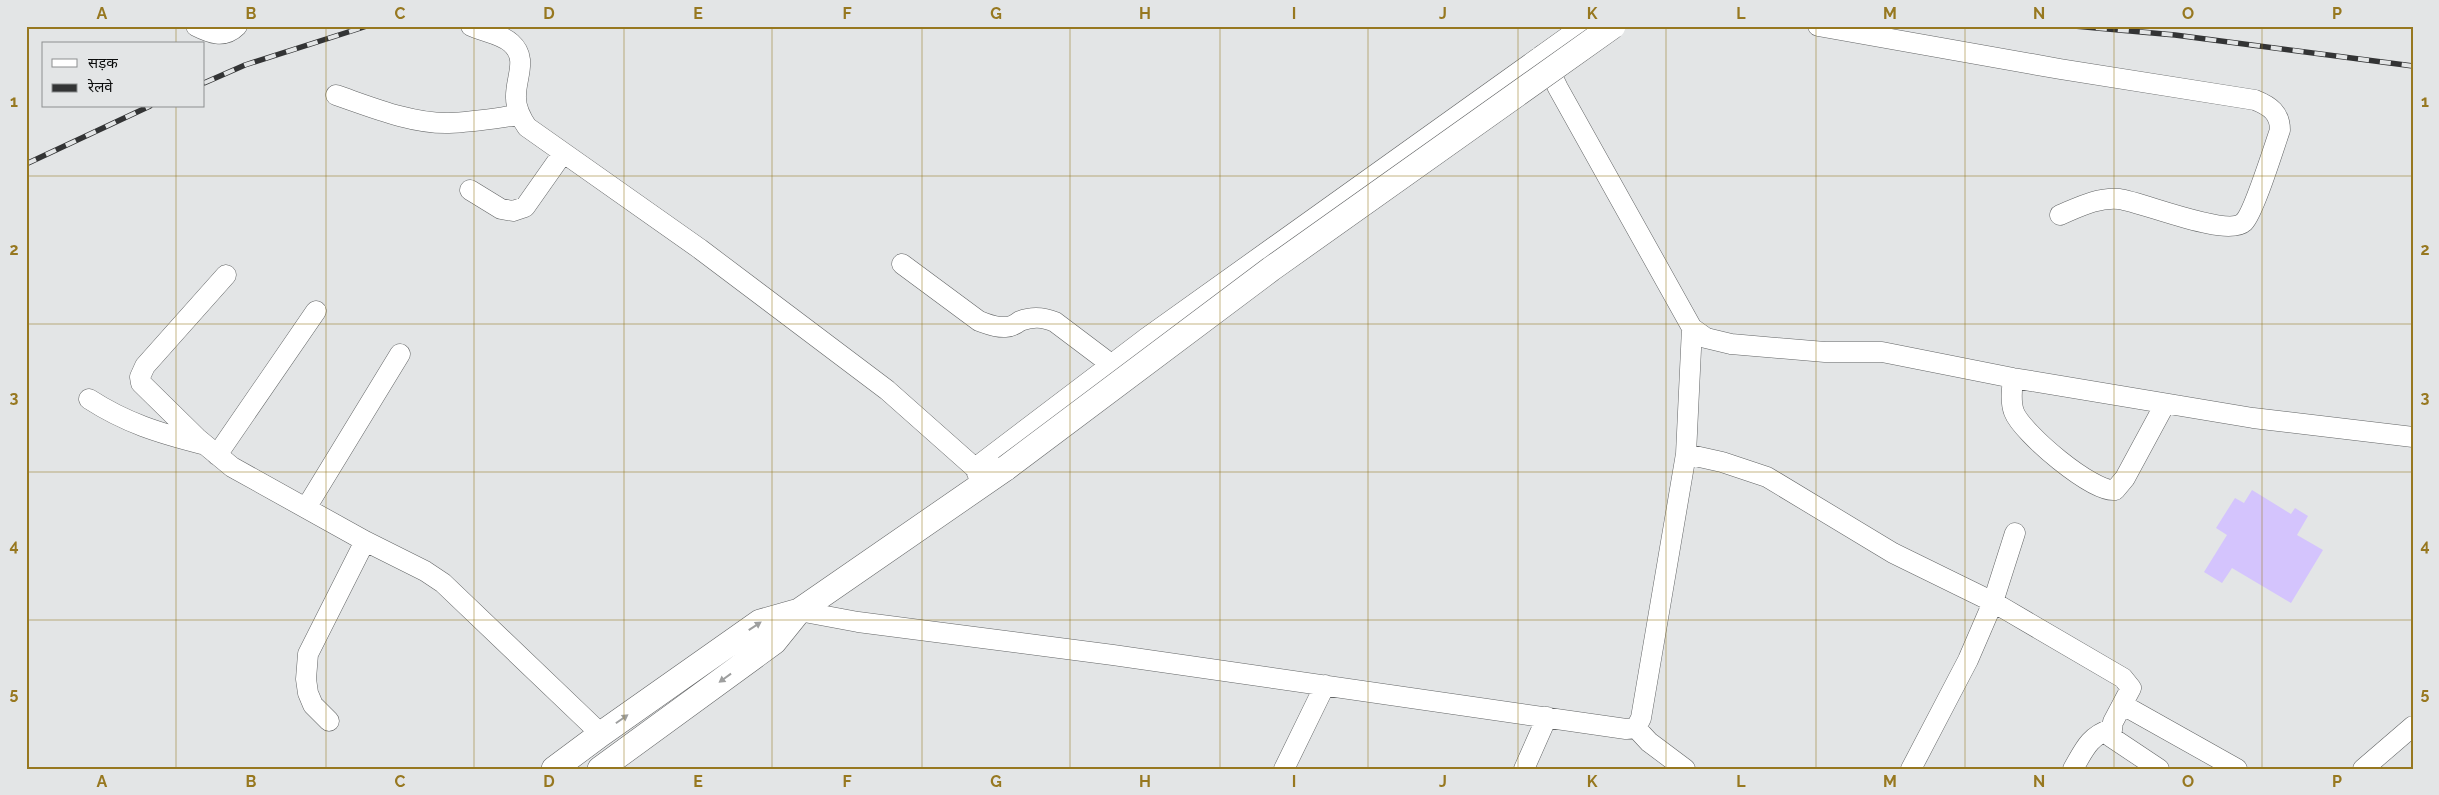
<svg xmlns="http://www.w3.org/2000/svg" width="2439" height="795" font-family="Raleway,'Noto Sans Devanagari',sans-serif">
<rect width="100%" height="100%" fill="#e3e5e6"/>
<!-- building -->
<path fill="#d4c4fd" d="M2252 490 2291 514 2295 508 2308 516 2297 535 2323 550 2291 603 2232 568 2222 583 2204 572 2227 535 2216 528 2235 498 2244 503Z"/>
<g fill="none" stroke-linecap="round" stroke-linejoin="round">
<defs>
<path id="minor" d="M196 26C210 33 224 39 237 26
M471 26C484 32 501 34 511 43 529 59 515 78 516 98 516 109 521 118 527 127L700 249 887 390 975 468 980 480
M1818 26 2060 69 2255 100C2270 106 2280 113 2280 130 2274 147 2254 212 2244 222 2227 238 2143 202 2119 199 2098 197 2079 207 2060 215
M1542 55 1558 88 1692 328 1706 338 1731 344 1825 352H1882L2013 378 2253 418 2413 437
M336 95C371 107 412 124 449 123 473 122 496 118 519 115
M470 190 501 209 513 211 525 207 563 153
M902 264 979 321C988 324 996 328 1006 327 1011 327 1016 324 1020 321 1033 316 1043 317 1055 322L1112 365
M226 275 145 366 140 377 141 383 197 438 232 467 365 541 425 571 443 583 601 734
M2013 378C2012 389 2010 401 2014 412 2022 433 2093 493 2115 490L2125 478 2165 404
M89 399C126 423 159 433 202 444
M1686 454 1722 462 1767 477 1893 553 1993 602 2123 678 2131 688 2113 722 2111 737 2159 769
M217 455 316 311
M975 468 1145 339 1583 26
M306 508 400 354
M799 611 858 622 1113 655 1626 729 1636 728 1641 718 1686 454 1692 328
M2123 705 2237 769
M329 721 313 705 308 693 306 679 308 654 365 541
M1636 728 1649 742 1685 769
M1284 769 1325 685
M1524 769 1547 717
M1911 769 1968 660 1993 602 2015 533
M2073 769C2084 750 2089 736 2111 729
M2363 769 2413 726"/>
<path id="major" d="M554 769 601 734 760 622 799 611
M600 769 774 642 799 611 1006 468"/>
</defs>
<!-- minor casing -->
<use href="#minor" stroke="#626465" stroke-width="21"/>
<!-- major casing -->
<use href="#major" stroke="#626465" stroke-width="26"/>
<!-- minor -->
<use href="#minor" stroke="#fff" stroke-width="20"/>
<!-- major -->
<use href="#major" stroke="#fff" stroke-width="25"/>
<defs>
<path id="rail" d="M2074 26 2175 35 2413 66
M204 83 245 65 367 26
M26 164 150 106"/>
</defs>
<!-- rail casing -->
<use href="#rail" stroke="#333435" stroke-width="5.5"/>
<!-- rail -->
<use href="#rail" stroke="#e3e5e6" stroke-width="4" stroke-dasharray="11" stroke-linecap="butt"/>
<defs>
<path id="major-bridge" d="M1006 468 1271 269 1613 26"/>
</defs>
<!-- major-bridge casing -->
<use href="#major-bridge" stroke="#626465" stroke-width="26" stroke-linecap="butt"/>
<!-- major-bridge -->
<use href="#major-bridge" stroke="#fff" stroke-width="25"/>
</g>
<!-- one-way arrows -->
<defs><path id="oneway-solid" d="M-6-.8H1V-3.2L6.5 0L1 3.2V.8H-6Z" transform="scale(1.25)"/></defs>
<g fill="#9e9f9f">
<use href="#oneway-solid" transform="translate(755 626) rotate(-33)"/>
<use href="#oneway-solid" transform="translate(725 678) rotate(144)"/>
<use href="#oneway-solid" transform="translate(622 719) rotate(-35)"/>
</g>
<!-- grid -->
<path fill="none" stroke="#977820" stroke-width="1" stroke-opacity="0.55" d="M176 26V44M326 26V769M474 26V769M624 26V769M772 26V769M922 26V769M1070 26V769M1220 26V769M1368 26V769M1518 26V769M1666 26V769M1816 26V769M1965 26V769M2114 26V769M2262 26V769M176 106V769M26 176H2413M26 324H2413M26 472H2413M26 620H2413"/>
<!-- border -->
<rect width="2439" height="795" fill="none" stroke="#e3e5e6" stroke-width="55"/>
<!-- legend -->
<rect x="42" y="42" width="162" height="65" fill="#e3e5e6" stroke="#8d8f90"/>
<rect x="52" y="59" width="25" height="8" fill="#ffffff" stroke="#8d8f90"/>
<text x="88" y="68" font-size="15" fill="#0d0e0e">सड़क</text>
<rect x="52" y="84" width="25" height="8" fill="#333435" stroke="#8d8f90"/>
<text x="88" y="92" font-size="15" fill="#0d0e0e">रेलवे</text>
<rect x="28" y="28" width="2384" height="740" fill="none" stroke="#977820" stroke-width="2"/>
<g font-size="16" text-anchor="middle" font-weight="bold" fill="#977820">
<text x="102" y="19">A</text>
<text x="251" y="19">B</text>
<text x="400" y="19">C</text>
<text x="549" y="19">D</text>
<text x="698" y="19">E</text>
<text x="847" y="19">F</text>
<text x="996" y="19">G</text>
<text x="1145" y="19">H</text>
<text x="1294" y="19">I</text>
<text x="1443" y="19">J</text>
<text x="1592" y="19">K</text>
<text x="1741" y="19">L</text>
<text x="1890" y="19">M</text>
<text x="2039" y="19">N</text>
<text x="2188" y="19">O</text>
<text x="2337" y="19">P</text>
<text x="14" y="107">1</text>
<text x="2425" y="107">1</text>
<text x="14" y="255">2</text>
<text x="2425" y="255">2</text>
<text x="14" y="403">3</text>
<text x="2425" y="403">3</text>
<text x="14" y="551">4</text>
<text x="2425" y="551">4</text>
<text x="14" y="699">5</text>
<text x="2425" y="699">5</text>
<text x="102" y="787">A</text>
<text x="251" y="787">B</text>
<text x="400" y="787">C</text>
<text x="549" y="787">D</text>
<text x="698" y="787">E</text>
<text x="847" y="787">F</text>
<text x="996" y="787">G</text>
<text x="1145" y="787">H</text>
<text x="1294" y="787">I</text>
<text x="1443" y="787">J</text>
<text x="1592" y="787">K</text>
<text x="1741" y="787">L</text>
<text x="1890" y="787">M</text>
<text x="2039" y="787">N</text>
<text x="2188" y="787">O</text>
<text x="2337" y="787">P</text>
</g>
</svg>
